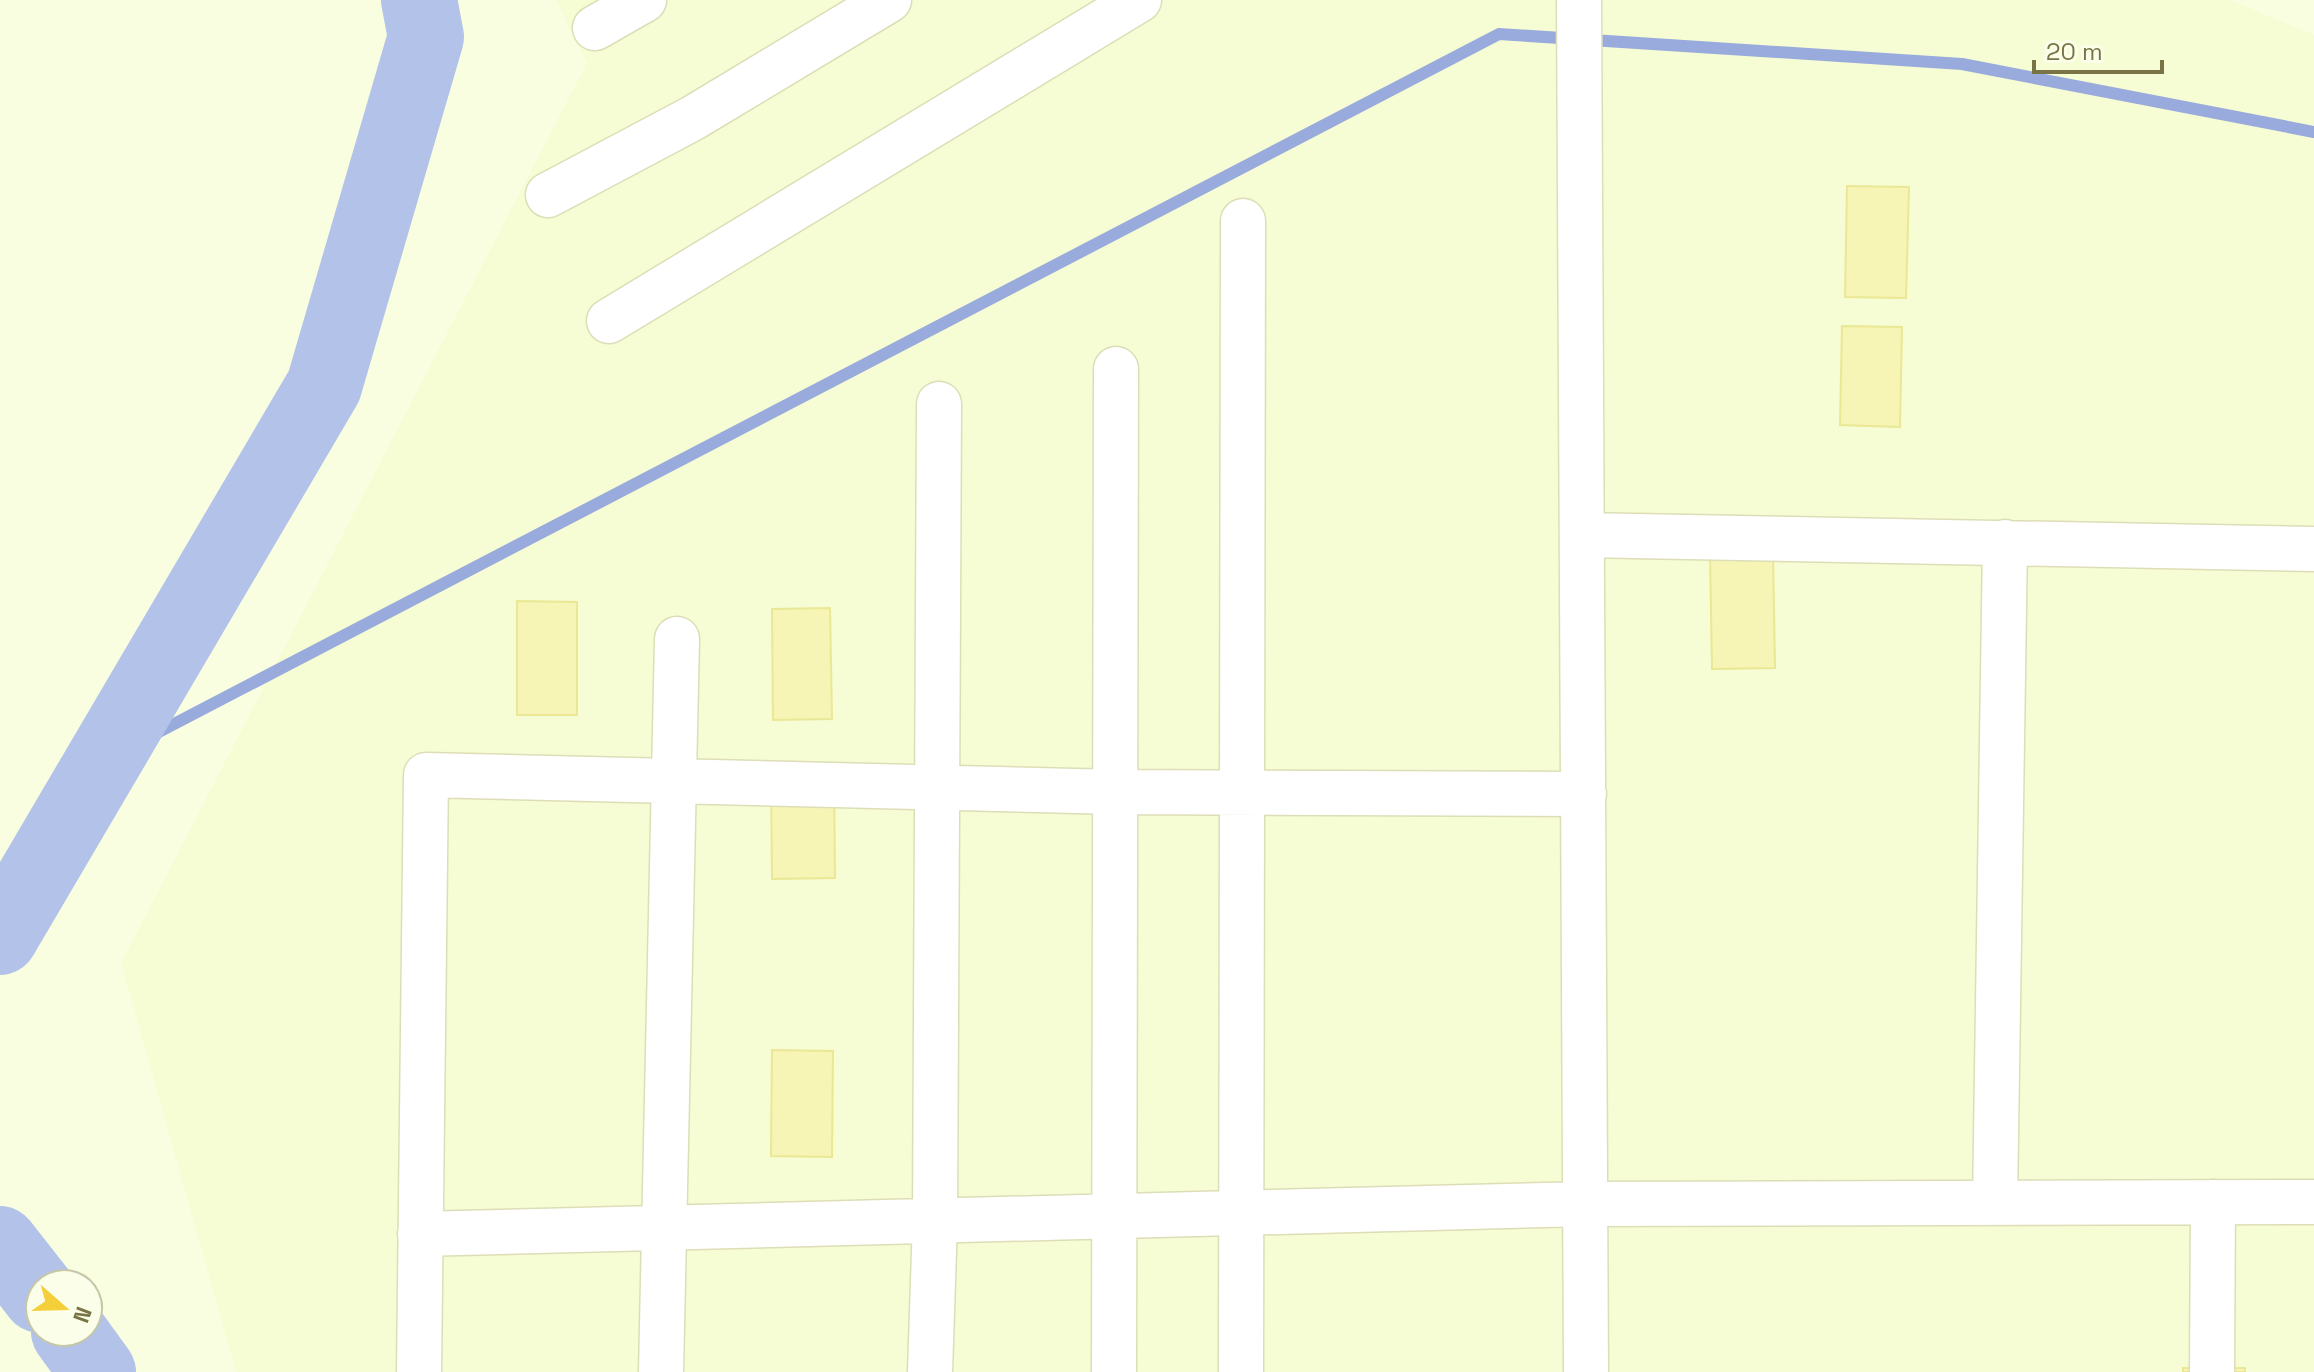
<svg xmlns="http://www.w3.org/2000/svg" width="2314" height="1372" font-family="'Space Grotesk',sans-serif">
<rect width="100%" height="100%" fill="#f9fee1"/>
<!-- residential -->
<path fill="#f6fcd4" d="M556 0H2231L2314 35V1372H236L121 963 587 63Z"/>
<g fill="none" stroke-linecap="round" stroke-linejoin="round">
<!-- stream -->
<path stroke="#99abdc" stroke-width="12" d="M103 761 1499 34 1962 64 2314 132"/>
<!-- river -->
<path stroke="#b3c2e9" stroke-width="76" d="M0 937 324 386 426 37 419 0
M0 1244 40 1295
M69 1332 98 1372"/>
</g>
<!-- building -->
<path fill="#f6f5b6" stroke="#eae795" stroke-width="2" d="M1847 186 1909 187 1906 298 1845 297Z
M1842 326 1902 327 1900 427 1840 425Z
M1773 553 1775 668 1712 669 1710 554Z
M517 601 577 602V715H517Z
M830 608 832 719 773 720 772 609Z
M834 771 835 878 772 879 771 772Z
M772 1050 833 1051 832 1157 771 1156Z
M2183 1368H2245V1372H2183Z"/>
<g fill="none" stroke-linecap="round" stroke-linejoin="round">
<defs>
<path id="minor" d="M1579 0 1586 1372
M595 28 644 0
M548 195 693 118 889 0
M609 321 1139 0
M1582 535 2314 549
M1995 1203 2005 542
M420 1234 1586 1204 2314 1202
M419 1372 426 775 1116 792 1584 794
M661 1372 677 639
M930 1372 935 1221 939 404
M1114 1372 1116 369
M1241 1372 1243 221
M2212 1372 2213 1202"/>
</defs>
<!-- minor casing -->
<use href="#minor" stroke="#dddeb7" stroke-width="47"/>
<!-- minor -->
<use href="#minor" stroke="#fff" stroke-width="44"/>
</g>
<!-- north arrow -->
<g transform="translate(64 1308) rotate(110)"><circle r="38" fill="#fbffe9" stroke="#c7c7a7" stroke-width="2"/>
<path d="M0-6L14 30L0 20L-14 30Z" fill="#f4cf3a"/>
<text y="-12" font-size="22" font-weight="bold" text-anchor="middle" fill="#787445">N</text>
</g>
<!-- scale -->
<path d="M2034 60v12h128v-12" fill="none" stroke="#787445" stroke-width="4"/>
<text x="2046" y="60" font-size="24" fill="#787445" stroke="#fbffe9" stroke-width="6" paint-order="stroke">20 m</text>
</svg>
